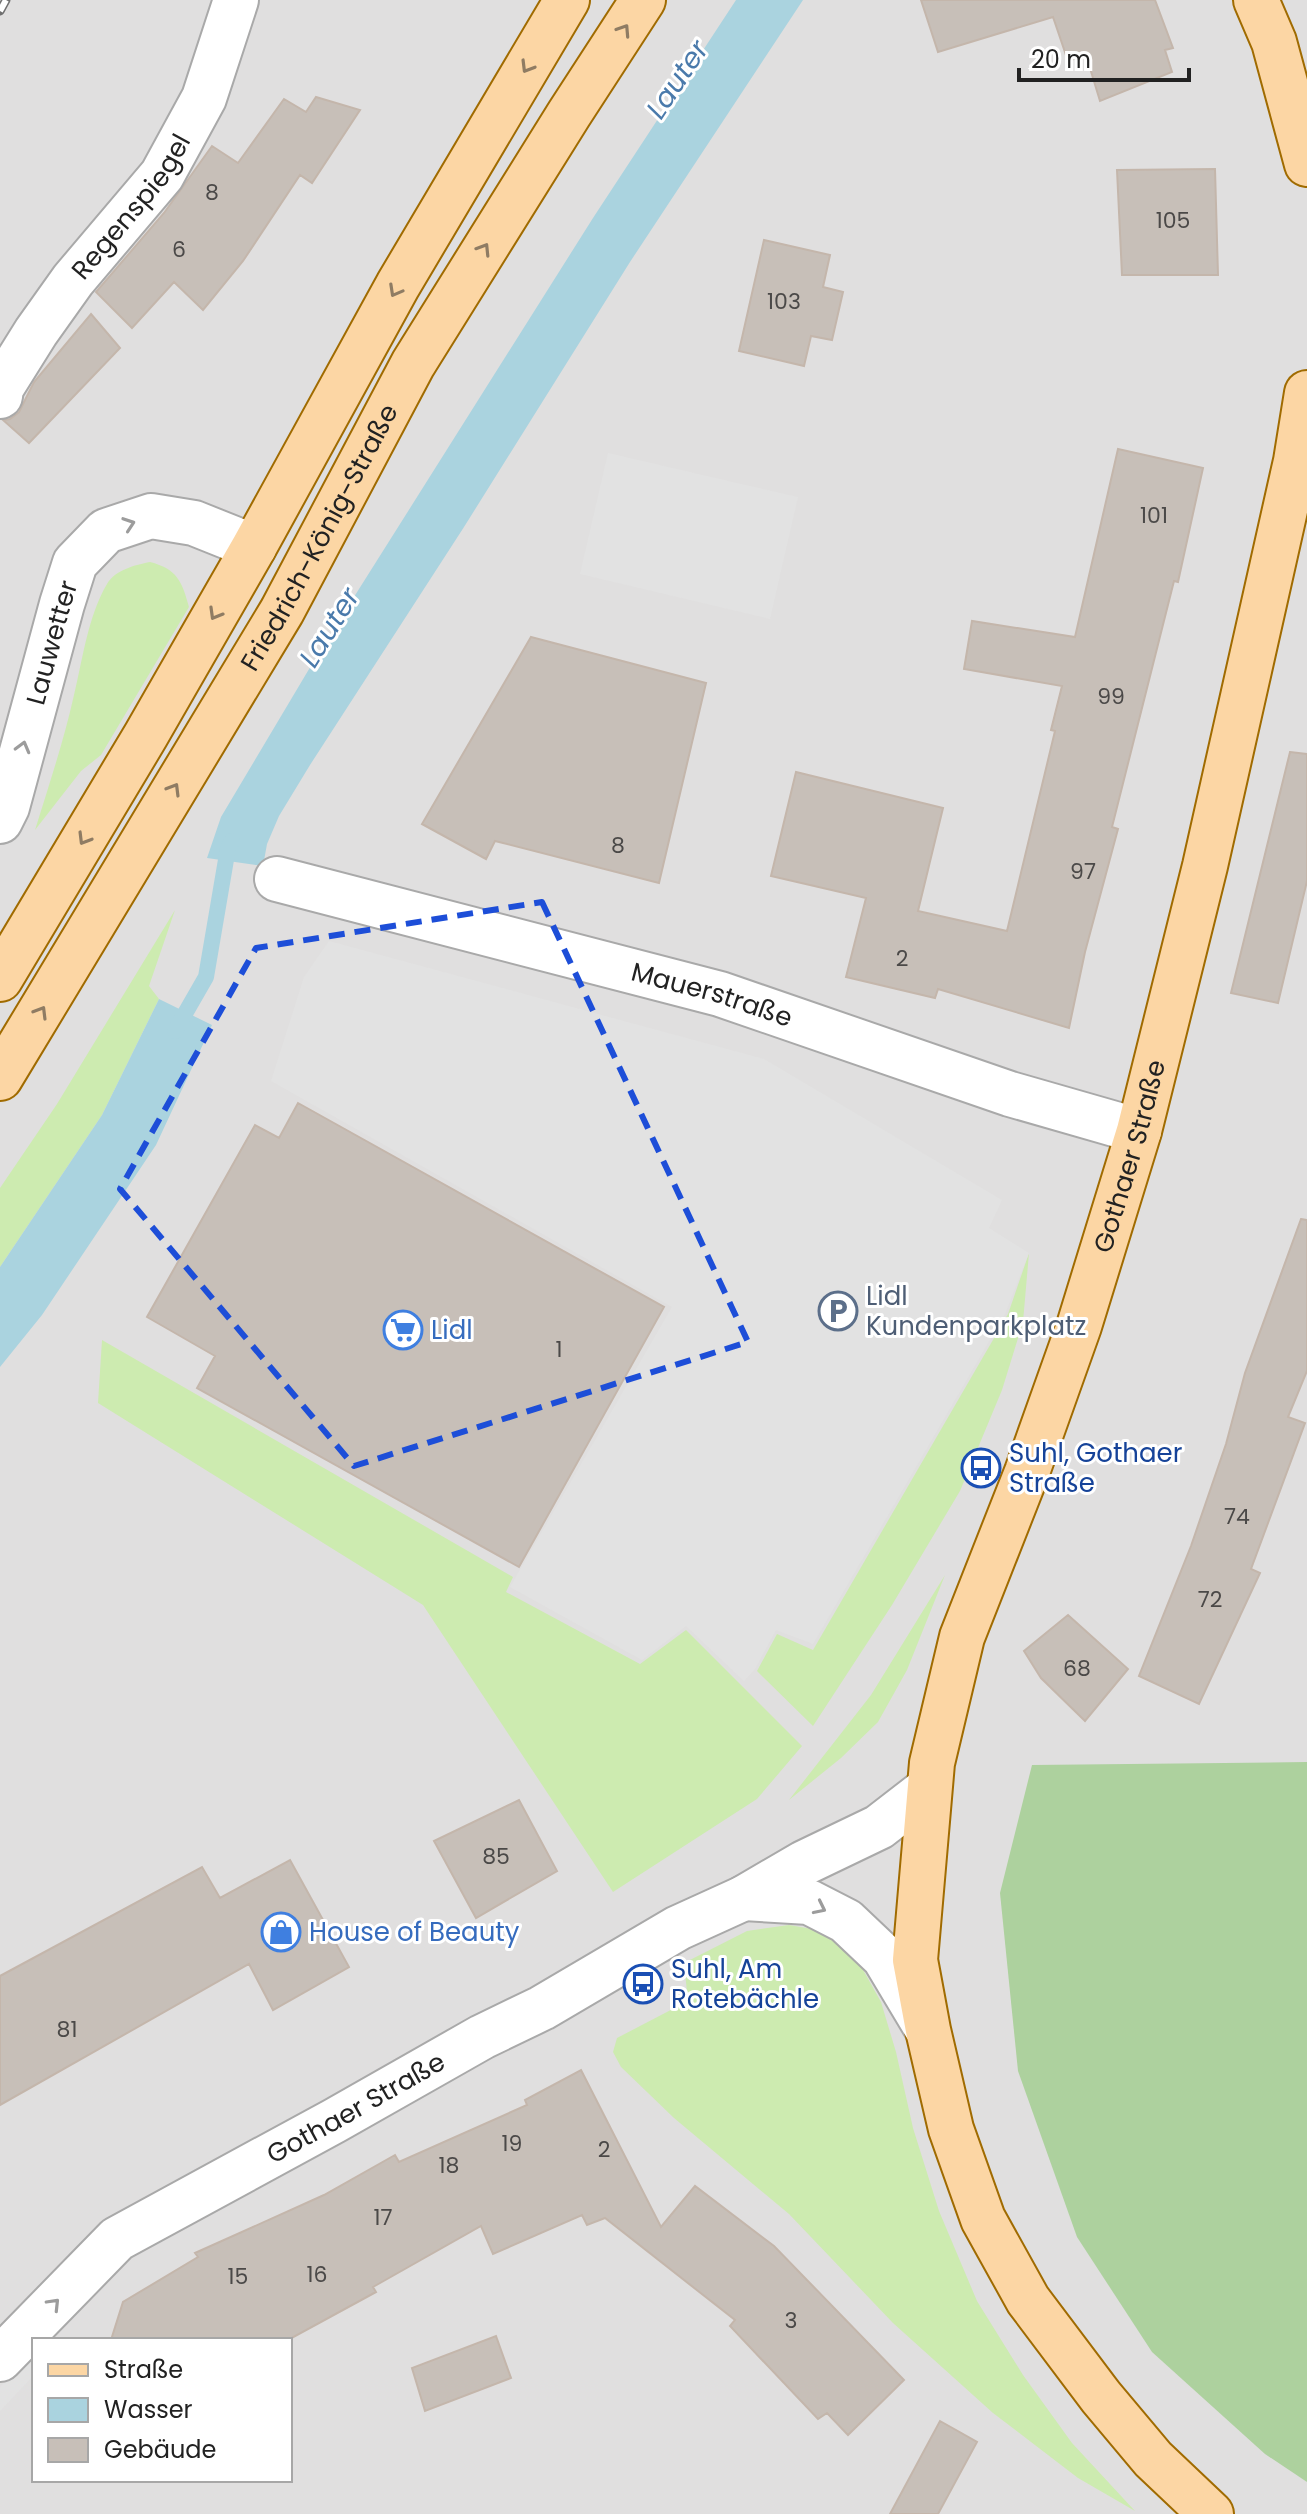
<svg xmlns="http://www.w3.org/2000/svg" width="1307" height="2514" font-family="Poppins,sans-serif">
<rect width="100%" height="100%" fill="#f2efe9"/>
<!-- residential -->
<path fill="#e0dfdf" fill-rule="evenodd" d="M0 0H1307V2514H0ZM34 2340H290V2480H34Z"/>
<!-- grass -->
<path fill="#cdebb0" d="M150 562C177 569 182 581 189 607L101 755 81 771 35 830C49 785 64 740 74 695 83 658 88 616 107 584 115 570 135 565 150 562Z
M175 910 149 986 159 999 102 1115 0 1267V1188L57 1104Z
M1029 1253 1023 1322 1002 1390 960 1491 892 1605 813 1726 757 1671 777 1634 813 1650 1008 1314Z
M102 1340 513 1577 506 1592 640 1664 686 1630 802 1746 757 1799 613 1892 423 1605 98 1403Z
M945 1575 907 1670 878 1722 841 1758 789 1800 871 1695Z
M789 1925 824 1931 857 1959 881 2002 896 2052 913 2128 939 2211 977 2301 1023 2375 1072 2443 1135 2511 1078 2478 993 2413 893 2323 789 2214 674 2118 621 2067 613 2052 617 2038 688 2001 684 1963 747 1931Z"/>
<!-- forest -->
<path fill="#add19e" d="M1307 1762V2482L1265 2454 1152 2352 1077 2237 1018 2071 1000 1893 1032 1765Z"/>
<!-- parking -->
<path fill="#e2e2e2" d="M608 453 798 497 770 619 580 574Z
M329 941 764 1059 1002 1200 989 1228 1029 1253 1005 1314 813 1644 776 1630 755 1669 744 1681 686 1626 642 1660 510 1587 672 1307 271 1081 304 977Z
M34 2352V2375L0 2411V2387Z"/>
<!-- water -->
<path fill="#aad3df" d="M736 0H803L630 262 464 527 310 765 279 816 267 844 263 866 207 858 221 817 318 654 593 218Z
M159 999 212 1025 156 1145 42 1315 0 1367V1267L102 1115Z"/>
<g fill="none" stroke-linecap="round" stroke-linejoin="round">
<!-- stream -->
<path stroke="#aad3df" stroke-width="16" d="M175 1031 206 977 228 848 232 841"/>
</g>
<!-- building -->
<path fill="#c7bfb8" stroke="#c4b6ab" stroke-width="2" d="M921 0H1155L1173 48 1165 50 1172 72 1100 101 1086 55 1068 61 1053 17 938 52Z
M316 97 360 110 312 183 300 175 243 261 203 310 174 282 132 328 96 292 164 213 212 146 238 163 284 99 306 112Z
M1215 169 1218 275H1122L1117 170Z
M764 240 830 255 823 287 843 292 832 340 811 336 804 366 739 351Z
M91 314 120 348 29 443 3 420 10 419 19 412 34 382Z
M1118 449 1203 468 1178 582 1174 581 1112 827 1118 829 1085 952 1069 1028 938 989 935 998 846 977 866 898 771 876 796 772 943 808 918 911 1007 931 1055 731 1051 730 1062 686 964 669 972 621 1075 637Z
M531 637 706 683 659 883 495 841 486 859 422 824Z
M1290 752 1307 754V881L1278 1003 1231 993Z
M298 1103 664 1307 519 1567 197 1388 215 1356 147 1317 255 1125 279 1138Z
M1301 1219 1307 1220V1371L1288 1417 1305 1423 1251 1569 1260 1573 1199 1704 1139 1676 1191 1546 1226 1444 1245 1373Z
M1068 1615 1128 1669 1085 1721 1041 1678 1024 1651Z
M519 1800 557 1871 476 1918 434 1841Z
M290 1860 349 1967 273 2010 249 1964 0 2105V1976L202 1867 220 1898Z
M581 2070 661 2227 695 2186 774 2246 904 2380 848 2435 827 2413 818 2419 730 2326 735 2320 605 2218 587 2225 582 2215 493 2254 481 2226 373 2287 376 2292 288 2340H111L123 2302 198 2257 195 2253 324 2195 395 2155 399 2162 527 2105 525 2100Z
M496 2336 511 2378 425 2411 412 2368Z
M940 2421 977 2442 938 2514H890Z"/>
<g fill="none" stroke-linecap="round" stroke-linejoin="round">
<defs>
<g id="minor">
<path id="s1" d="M0 396 1 388 36 332 73 280 162 175 204 98 236 0"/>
<path id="s2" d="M0 821 7 807 62 604 75 563 106 531 151 516 194 523 254 547"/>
<path id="s3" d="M277 879 720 994 1010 1094 1139 1131"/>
<path d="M744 1898 809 1902 846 1921 884 1957 926 2027"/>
<path id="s4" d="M0 2359 117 2239 334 2121 482 2037 542 2008 678 1928 744 1898 804 1863 879 1827 928 1789"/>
</g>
<g id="major">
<path d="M1256 0 1274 42 1307 164"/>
<path d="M0 979 146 735 254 547 398 285 567 0"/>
<path id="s5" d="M0 1078 282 611 413 364 569 114 643 0"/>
<path id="s6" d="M1211 2514 1153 2459 1101 2397 1028 2300 983 2219 951 2129 928 2030 915 1960 932 1763 962 1637 1027 1472 1079 1326 1139 1131 1205 866 1296 461 1307 393"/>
</g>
</defs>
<!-- minor casing -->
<use href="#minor" stroke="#a9a9a9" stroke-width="48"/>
<!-- major casing -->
<use href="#major" stroke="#a06b00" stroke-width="48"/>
<!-- minor -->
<use href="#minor" stroke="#fff" stroke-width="44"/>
<!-- major -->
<use href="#major" stroke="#fcd6a4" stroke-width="44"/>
<defs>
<path id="rail" d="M0 11 6 0"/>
</defs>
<!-- rail casing -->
<use href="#rail" stroke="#707070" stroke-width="9"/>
<!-- rail -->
<use href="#rail" stroke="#fff" stroke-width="6" stroke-dasharray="18" stroke-linecap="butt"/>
</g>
<!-- one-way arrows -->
<defs><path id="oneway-chevron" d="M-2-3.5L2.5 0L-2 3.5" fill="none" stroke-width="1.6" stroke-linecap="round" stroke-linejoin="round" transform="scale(2)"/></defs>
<g stroke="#8f7c63">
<use href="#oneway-chevron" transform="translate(624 30) rotate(-57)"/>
<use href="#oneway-chevron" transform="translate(527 67) rotate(121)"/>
<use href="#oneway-chevron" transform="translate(484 249) rotate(-58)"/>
<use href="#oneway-chevron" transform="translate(395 291) rotate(119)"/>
<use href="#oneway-chevron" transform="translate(215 614) rotate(120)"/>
<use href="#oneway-chevron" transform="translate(174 789) rotate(-59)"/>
<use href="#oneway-chevron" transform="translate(84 839) rotate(121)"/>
<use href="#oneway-chevron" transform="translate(41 1012) rotate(-59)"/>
</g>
<g stroke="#9c9c9c">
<use href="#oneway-chevron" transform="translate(129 524) rotate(-19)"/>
<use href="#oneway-chevron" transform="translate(23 747) rotate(-75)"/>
<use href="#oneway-chevron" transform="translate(820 1908) rotate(26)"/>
<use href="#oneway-chevron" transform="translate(54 2304) rotate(-46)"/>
</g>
<!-- marked area -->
<path fill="none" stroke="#1d4ed8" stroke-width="6" stroke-dasharray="16 10" stroke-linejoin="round" d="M542 902 748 1342 354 1466 120 1189 256 948Z"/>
<!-- icons -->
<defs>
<symbol id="parking-ring" viewBox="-11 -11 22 22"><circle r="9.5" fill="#fff" stroke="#5c6f8a" stroke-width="1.5"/><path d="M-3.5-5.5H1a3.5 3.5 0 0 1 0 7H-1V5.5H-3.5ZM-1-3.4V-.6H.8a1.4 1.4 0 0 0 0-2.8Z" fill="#5c6f8a"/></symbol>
<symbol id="supermarket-ring" viewBox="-11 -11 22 22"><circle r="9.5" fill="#fff" stroke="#3f7fe0" stroke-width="1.5"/><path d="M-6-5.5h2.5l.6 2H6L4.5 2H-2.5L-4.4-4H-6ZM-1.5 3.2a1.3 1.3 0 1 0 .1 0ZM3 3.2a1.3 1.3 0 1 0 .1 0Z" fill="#3f7fe0"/></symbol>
<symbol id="bus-ring" viewBox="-11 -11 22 22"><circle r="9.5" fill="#fff" stroke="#1a4fb4" stroke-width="1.5"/><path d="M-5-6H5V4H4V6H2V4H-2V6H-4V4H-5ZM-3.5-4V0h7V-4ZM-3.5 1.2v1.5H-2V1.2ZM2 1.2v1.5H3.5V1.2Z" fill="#1a4fb4"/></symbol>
<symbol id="shop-ring" viewBox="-11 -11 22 22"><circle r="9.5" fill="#fff" stroke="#3f7fe0" stroke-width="1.5"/><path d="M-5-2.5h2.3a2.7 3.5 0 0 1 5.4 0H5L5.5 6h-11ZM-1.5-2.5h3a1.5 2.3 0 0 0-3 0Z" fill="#3f7fe0"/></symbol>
</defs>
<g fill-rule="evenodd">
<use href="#parking-ring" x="816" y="1289" width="44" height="44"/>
<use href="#supermarket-ring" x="381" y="1308" width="44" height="44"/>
<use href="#bus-ring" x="959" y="1446" width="44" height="44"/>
<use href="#shop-ring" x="259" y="1910" width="44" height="44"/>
<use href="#bus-ring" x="621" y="1962" width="44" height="44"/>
</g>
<g text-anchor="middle" stroke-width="6" stroke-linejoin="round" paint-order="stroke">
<!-- number labels -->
<g font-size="22" fill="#4b4948">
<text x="212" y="200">8</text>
<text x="1173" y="228">105</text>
<text x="179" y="257">6</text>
<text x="784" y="309">103</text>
<text x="1154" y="523">101</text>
<text x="1111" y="704">99</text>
<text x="618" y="853">8</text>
<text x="1083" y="879">97</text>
<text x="902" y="966">2</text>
<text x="559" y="1357">1</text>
<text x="1237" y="1524">74</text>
<text x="1210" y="1607">72</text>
<text x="1077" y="1676">68</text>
<text x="496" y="1864">85</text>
<text x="67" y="2037">81</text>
<text x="512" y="2151">19</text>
<text x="604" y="2157">2</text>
<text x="449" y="2173">18</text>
<text x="383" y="2225">17</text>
<text x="317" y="2282">16</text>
<text x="238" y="2284">15</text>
<text x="791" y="2328">3</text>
</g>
<!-- street labels -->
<g font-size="26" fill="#222" stroke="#fff">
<text dy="9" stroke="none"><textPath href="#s1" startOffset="232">Regenspiegel</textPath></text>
<text dy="9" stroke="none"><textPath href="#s5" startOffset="628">Friedrich-König-Straße</textPath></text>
<text dy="9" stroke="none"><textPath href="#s2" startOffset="186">Lauwetter</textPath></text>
<text dy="9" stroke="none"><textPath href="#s3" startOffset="450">Mauerstraße</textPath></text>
<text dy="9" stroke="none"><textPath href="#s6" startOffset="1480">Gothaer Straße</textPath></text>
<text dy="9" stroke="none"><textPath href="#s4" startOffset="440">Gothaer Straße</textPath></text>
</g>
<!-- service labels -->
<g font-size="26" fill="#4e5e75" stroke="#fff" text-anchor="start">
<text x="866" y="1305">Lidl<tspan x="866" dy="30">Kundenparkplatz</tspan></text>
</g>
<!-- shop labels -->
<g font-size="26" fill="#366cbe" stroke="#fff" text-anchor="start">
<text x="431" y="1339">Lidl</text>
<text x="309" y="1941">House of Beauty</text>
</g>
<!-- transit labels -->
<g font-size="26" fill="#164399" stroke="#fff" text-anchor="start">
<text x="1009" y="1462">Suhl, Gothaer<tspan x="1009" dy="30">Straße</tspan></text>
<text x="671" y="1978">Suhl, Am<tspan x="671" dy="30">Rotebächle</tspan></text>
</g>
<!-- water labels -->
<g font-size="28" font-style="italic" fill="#4a7aab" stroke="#fff">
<text transform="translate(677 79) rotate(-56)" y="10">Lauter</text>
<text transform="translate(329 627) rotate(-58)" y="10">Lauter</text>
</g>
</g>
<!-- legend -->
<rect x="32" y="2338" width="260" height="144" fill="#ffffff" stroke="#a7a7a7" stroke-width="2"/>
<rect x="48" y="2364" width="40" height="12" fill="#fcd6a4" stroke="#a7a7a7" stroke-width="2"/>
<text x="104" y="2378" font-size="24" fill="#222222">Straße</text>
<rect x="48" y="2398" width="40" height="24" fill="#aad3df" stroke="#a7a7a7" stroke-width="2"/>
<text x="104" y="2418" font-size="24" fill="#222222">Wasser</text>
<rect x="48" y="2438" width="40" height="24" fill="#c7bfb8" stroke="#a7a7a7" stroke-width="2"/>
<text x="104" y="2458" font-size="24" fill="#222222">Gebäude</text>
<!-- scale -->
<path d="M1019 68v12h170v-12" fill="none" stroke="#222222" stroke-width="4"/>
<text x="1031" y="68" font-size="24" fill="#222222" stroke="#ffffff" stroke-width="6" paint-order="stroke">20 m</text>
</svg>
